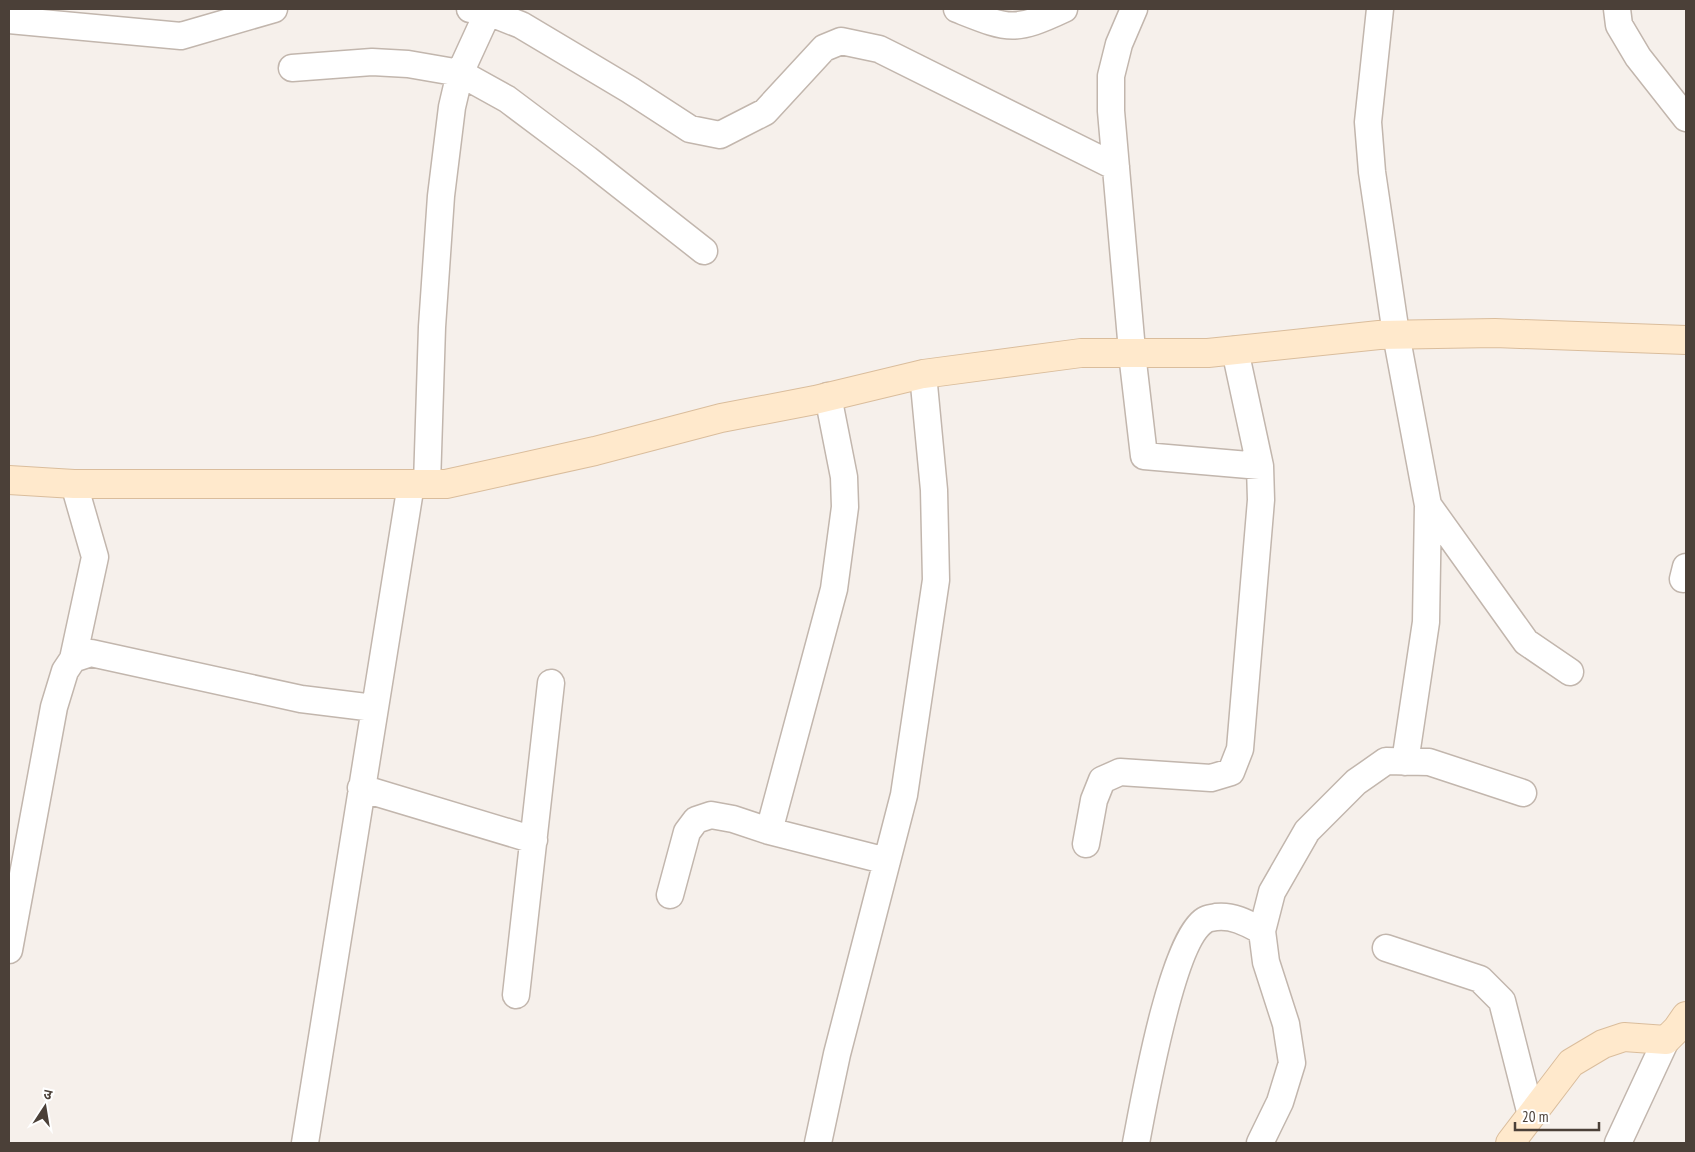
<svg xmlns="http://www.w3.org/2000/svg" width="1695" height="1152" font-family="'PT Sans Narrow','Noto Sans Devanagari',sans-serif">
<rect width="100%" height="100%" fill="#f6f0eb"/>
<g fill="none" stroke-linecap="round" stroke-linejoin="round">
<defs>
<path id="street" d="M470 9 488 12 521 25 630 90 690 129 720 135 765 112 824 48 841 41 879 49 1116 167
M957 9C1008 29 1013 33 1064 9
M1134 9 1119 44 1111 76V111L1133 362 1144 456 1260 466
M1380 9 1368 122 1372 172 1396 334 1428 505 1426 622 1405 762
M1617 9 1619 25 1638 57 1686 118
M9 20 181 36 274 9
M292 68 372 62 408 64 460 73 507 99 587 159 704 251
M427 484 432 327 441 196 452 107 460 73 488 12 493 9
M1428 505 1526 642 1570 672
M1683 579 1686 567
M73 659 95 557 74 484
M361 788 534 840
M769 831 834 589 845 507 844 477 828 396
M1086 844 1094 800 1102 780 1120 772 1211 778 1231 772 1240 749 1261 500 1260 466 1235 350
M670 895 687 832 696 820 711 815 733 819 769 831 887 861
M1386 948 1480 979 1502 1001 1531 1115
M9 950 54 707 65 671 73 659 91 653 301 699 374 708
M516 995 551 683
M305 1143 411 484
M818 1143 837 1054 904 795 936 580 934 490 923 374
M1136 1143C1144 1101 1172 940 1205 920 1208 918 1212 918 1216 917 1233 915 1247 923 1262 931
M1260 1143 1280 1102 1292 1063 1286 1024 1266 962 1262 931 1272 892 1307 831 1356 782 1386 761 1429 762 1523 793
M1618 1143 1666 1040"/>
<path id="secondary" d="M9 480 74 484H446L595 451 721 418 815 400 923 374 1081 353H1208L1379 335 1495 333 1686 340
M1510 1143 1571 1063 1603 1044 1624 1037 1666 1040 1677 1029 1686 1016"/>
</defs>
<!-- street casing -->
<use href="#street" stroke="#c2b6ad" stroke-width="29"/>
<!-- secondary casing -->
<use href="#secondary" stroke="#dabd9c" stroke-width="30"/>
<!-- street -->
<use href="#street" stroke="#fff" stroke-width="26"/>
<!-- secondary -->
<use href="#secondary" stroke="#ffe9cc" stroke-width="28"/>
</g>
<!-- border -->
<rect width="1695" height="1152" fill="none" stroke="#4b4038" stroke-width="20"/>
<!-- north arrow -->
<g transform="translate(45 1107) rotate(12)" stroke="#ffffff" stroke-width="4" paint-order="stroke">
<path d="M0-4L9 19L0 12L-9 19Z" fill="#4b4038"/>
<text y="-8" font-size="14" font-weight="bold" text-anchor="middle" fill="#4b4038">उ</text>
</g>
<!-- scale -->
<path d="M1515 1122v8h84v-8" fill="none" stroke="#4b4038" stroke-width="2.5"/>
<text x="1522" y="1122" font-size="15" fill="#4b4038" stroke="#ffffff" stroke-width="4" paint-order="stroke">20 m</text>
</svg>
